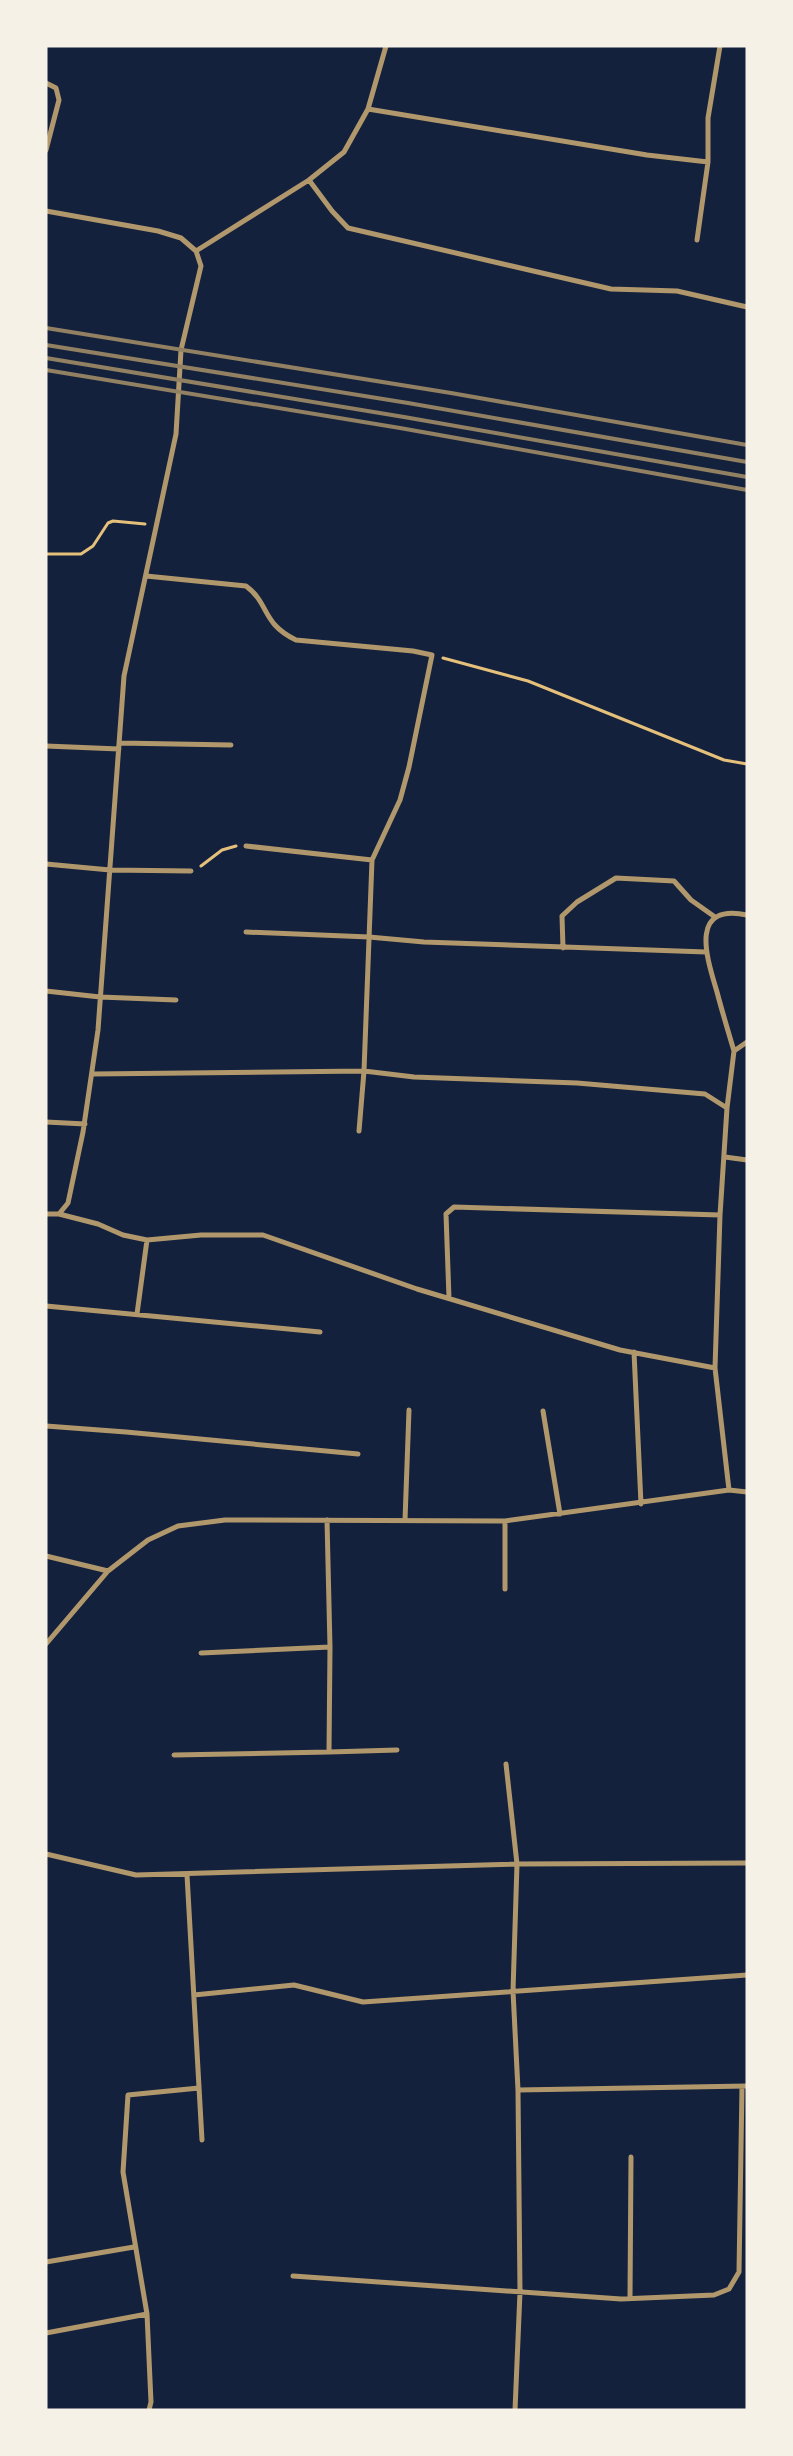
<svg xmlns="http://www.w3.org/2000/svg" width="793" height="2456" font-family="Ubuntu,sans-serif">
<rect width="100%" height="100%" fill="#14213d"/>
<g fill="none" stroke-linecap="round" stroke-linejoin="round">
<!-- path -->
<path stroke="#e5c07b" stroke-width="3" d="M46 554H81L93 546 108 523 113 521 145 524
M443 658 528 681 724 760 747 764
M201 866 222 850 236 846"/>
<!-- minor -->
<path stroke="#b1986c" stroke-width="5" d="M46 83 56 88 59 100 46 150
M368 109 647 155 708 162
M309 180 332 211 348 228 611 289 677 291 747 307
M46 211 158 231 181 238 196 251 201 266 181 350 176 434 124 676 98 1030 83 1132 68 1203 59 1214H46
M697 240 708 162V118L720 46
M196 251 309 180 344 152 368 109 386 46
M146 576 246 586C270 604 261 623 296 640L413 651 432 655 409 767 400 800 372 860 364 1071 359 1131
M119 743 231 745
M46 746 119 749
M246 846 372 860
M46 864 110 870 191 871
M246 932 369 937 424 942 706 952
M563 948 562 916 577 902 616 878 674 881 691 900 715 917
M46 991 100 997 176 1000
M734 1051C728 1031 722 1011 717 992 707 958 688 903 747 915
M93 1074 364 1071 414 1077 577 1083 705 1094 727 1108 720 1215 715 1368 729 1490
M727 1108 734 1051 747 1042
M46 1122 85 1124
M725 1157 747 1160
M59 1214 98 1224 123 1235 147 1240 201 1235H263L417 1289 620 1350 715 1368
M449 1298 446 1214 454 1207 720 1215
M46 1306 320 1332
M137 1314 147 1240
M634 1352 641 1504
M543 1411 560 1514
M46 1426 126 1432 358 1454
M405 1520 409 1410
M505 1521V1589
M46 1556 108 1571
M46 1644 108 1571 148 1540 178 1526 225 1520 505 1521 729 1490 747 1492
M201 1653 330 1647
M329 1752 397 1750
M174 1755 329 1752 330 1647 327 1520
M506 1764 517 1864 513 1991 518 2090 520 2292 515 2410
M46 1854 136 1875 517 1864 747 1863
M187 1875 202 2140
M194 1995 294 1985 363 2002 747 1975
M518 2090 747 2086
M46 2262 134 2247
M293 2276 621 2299 714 2295 729 2289 739 2272 742 2087
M630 2299 631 2157
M46 2333 147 2314
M149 2410 151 2402 147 2314 123 2172 128 2095 199 2088"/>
<!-- rail -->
<path stroke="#918062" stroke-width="4" d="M46 328 451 393 747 445
M46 345 408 403 747 462
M46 358 404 417 747 477
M46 370 400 428 747 490"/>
</g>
<!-- border -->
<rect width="793" height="2456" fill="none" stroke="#f6f1e7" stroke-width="95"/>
</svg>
